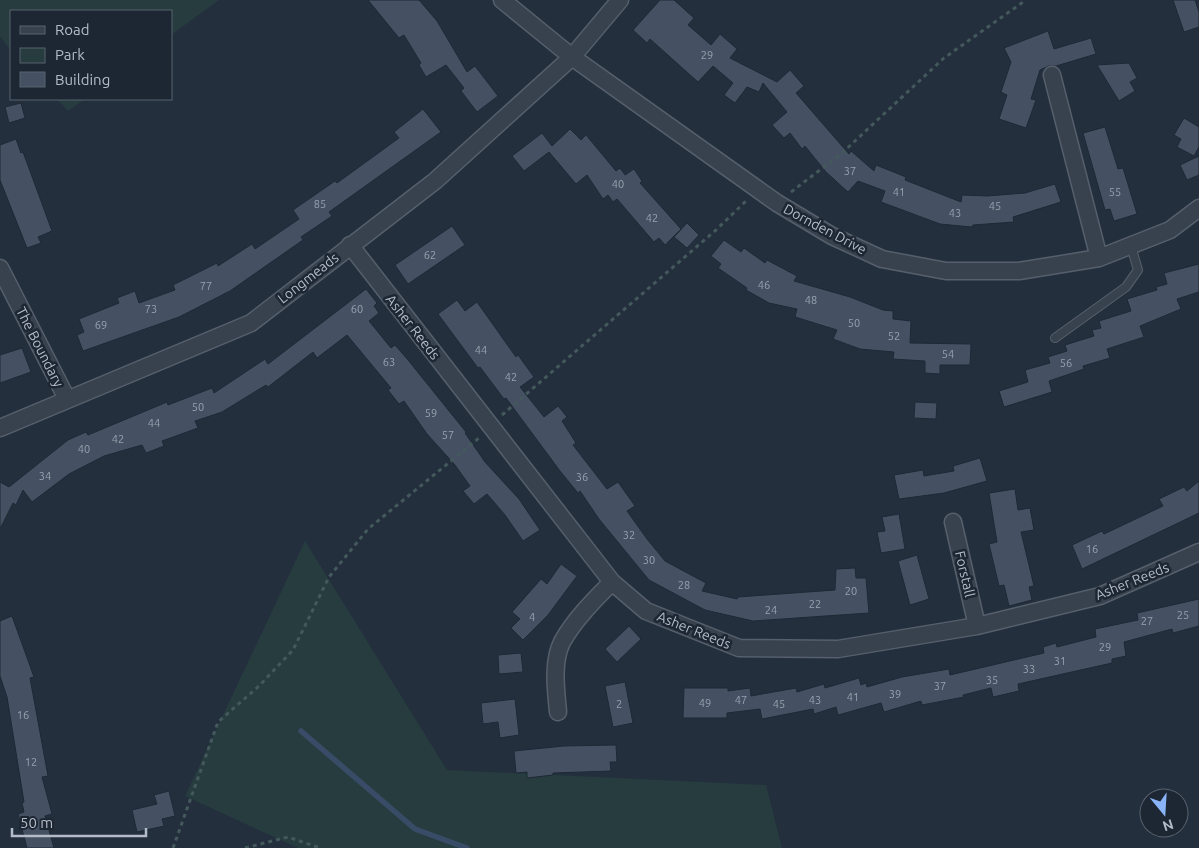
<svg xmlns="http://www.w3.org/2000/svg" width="1199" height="848" font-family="Ubuntu,sans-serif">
<rect width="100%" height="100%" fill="#242f3e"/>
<!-- green -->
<path fill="#263c3f" d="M0 0H219L171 35V11H11V50L0 37Z
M57 99H85L68 111Z
M305 541 447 770 766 785 782 848H298L185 796Z"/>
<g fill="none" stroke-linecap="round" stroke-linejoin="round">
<!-- stream -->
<path stroke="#394c67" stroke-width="5.5" d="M301 731 415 829 467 848"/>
</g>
<!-- building -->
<path fill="#455162" stroke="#1f2835" d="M368 0H419L437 21 467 72 475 66 498 96 477 112 461 91 464 88 446 65 426 77 419 65 421 63 404 35 399 38Z
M660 0H674L694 18 688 25 711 45 720 34 737 49 730 58 777 82 790 70 804 86 796 93 849 154 851 151 874 171 876 165 906 177 905 180 961 202 962 195 987 196 1025 193 1055 184 1061 202 1013 217 1014 222 973 225 972 227 940 224 881 202 885 191 858 181 848 192 826 172 805 146 802 149 790 133 784 138 772 125 787 112 763 83 759 92 747 87 735 103 724 95 733 83 713 66 698 82 650 39 647 43 633 30Z
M1173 0H1195L1199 12V27L1184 32Z
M1048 31 1054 49 1091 38 1096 54 1056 66H1049L1040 70 1031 99 1036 100 1026 128 999 119 1007 95 1001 92 1011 62 1004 48Z
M1129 63 1137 78 1130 82 1135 91 1119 101 1097 65Z
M21 103 25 118 9 123 5 107Z
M423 109 441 132 329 212 332 216 301 237 303 240 230 291 179 317 83 351 77 335 84 332 79 319 119 303 117 298 135 291 139 303 175 290 173 285 217 263 218 266 252 244 255 249 299 219 293 210 335 181 337 183 399 138 394 132Z
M1184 118 1199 127V147L1194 156 1177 147 1181 139 1174 135Z
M1105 127 1118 169 1123 168 1137 214 1114 221 1110 209 1105 210 1083 133Z
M570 129 581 140 586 135 616 171 620 168 625 175 634 169 642 181 640 183 681 229 665 245 659 238 654 242 617 199 613 202 608 195 603 199 587 175 576 184 549 152 524 171 512 156 542 133 552 146Z
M16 139 21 153 23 152 52 231 38 237 41 243 27 248 0 180V145Z
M1199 156V175L1187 180 1180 165Z
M687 223 699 235 687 248 674 237Z
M452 226 465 245 408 284 395 265Z
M724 240 741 252 744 248 765 263 767 260 797 276 794 281 850 297 883 310 893 311V319L911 321 910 343 971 344 970 365H940V374L925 373V361L893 359 894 352 860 349 833 339 837 330 795 317 797 309 769 303 746 290 747 288 718 268 721 264 711 256Z
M1199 264V292L1177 299 1181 309 1140 326 1144 337 1107 349 1110 358 1083 366 1084 369 1049 381 1052 392 1004 407 999 391 1028 382 1025 370 1050 363 1048 357 1067 351 1065 345 1094 336 1092 330 1101 328 1099 321 1131 311 1127 299 1157 290 1156 287 1167 284 1164 273Z
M366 289 377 303 374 306 379 313 369 321 391 348 395 345 408 360 466 432 465 433 485 462 519 499 540 530 523 541 505 515 487 494 474 504 463 491 470 486 455 465 427 434 404 401 399 404 388 390 391 388 347 335 317 358 313 352 268 387 266 385 222 412 195 421 198 428 162 441 164 446 146 453 142 445 104 456 69 474 32 502 23 490 16 505 13 503 0 529V482L9 487 68 440 86 432 88 435 167 402 168 405 212 388 214 393 265 359 268 364Z
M457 300 465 311 477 302 516 357 518 355 534 377 520 387 544 417 558 406 567 417 562 421 576 443 573 445 607 489 618 482 635 506 627 511 647 539 665 561 706 583 702 591 737 599 738 597 835 590 836 569 855 568 856 578H866L869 613 753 621 705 610 649 580 599 519 580 491 578 493 560 471 506 398 504 399 480 367 478 368 438 314Z
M22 348 31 372 0 383V355Z
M915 402 937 403 936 419 914 418Z
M980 458 987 481 944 493 899 499 894 475 923 470 924 476 954 471 953 466Z
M1199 481V513L1082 569 1072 545 1102 531 1104 534 1163 506 1159 499 1184 487 1187 491Z
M1015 489 1018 510 1030 508 1034 530 1021 532 1034 586 1029 587 1032 600 1009 606 1004 585 999 586 989 544 997 542 989 493Z
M899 514 905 549 881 553 877 532 885 531 882 517Z
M917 555 929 599 910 605 898 561Z
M561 564 577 576 548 615 523 640 511 628 520 619 512 612 541 579 547 584Z
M1199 599V626L1173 633 1172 629 1124 642 1126 656 1112 659V663L1018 684 1019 691 993 697 991 688 963 695 964 697 922 705 921 701 884 712 881 703 838 715 836 707 814 714 813 709 762 719 760 709 727 713V718H683L684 688H728V691L750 688 751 696 796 688 797 692 824 684 825 688 859 678 861 685 866 683 867 687 902 677 949 669 950 675 1044 653 1043 647 1056 643 1057 647 1096 637 1095 629 1138 620 1137 613Z
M12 616 34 677 30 678 48 776 42 777 52 814 45 816 54 848H27L18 814 24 812 22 803 24 802 7 697 0 676V621Z
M629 626 641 639 617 662 605 649Z
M521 653 523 672 499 674 498 655Z
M625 682 633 723 613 727 605 686Z
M515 699 519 735 500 738 498 722 483 724 481 703Z
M616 745 617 762H610L611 771 553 773V775L527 778V772L516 773 514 751 564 746Z
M169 791 175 816 162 819 164 826 137 832 132 810 157 804 154 795Z"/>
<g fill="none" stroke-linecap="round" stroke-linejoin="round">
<defs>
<path id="service" d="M1055 338 1126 287 1138 270 1131 246"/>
<path id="minor" d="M502 0 572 57 777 203 832 236 882 259 946 271H1019L1099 258 1170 230 1199 208
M1052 75 1099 258
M350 245 612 582 646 611 739 648 838 649 977 626 1100 596 1199 552
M0 268 67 399
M0 428 251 323 435 181 572 57 620 0
M953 522 977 626
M558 712C556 690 552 662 562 642 574 620 595 599 612 582"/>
</defs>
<!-- service casing -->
<use href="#service" stroke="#565f6c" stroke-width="10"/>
<!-- minor casing -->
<use href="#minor" stroke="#565f6c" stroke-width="19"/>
<!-- path -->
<path stroke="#44595c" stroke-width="3" stroke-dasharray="4 4" stroke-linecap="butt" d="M791 192 841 154 944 58 1026 0
M502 415 716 230 747 200
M173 848 218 722 259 686 293 650 329 577 368 529 479 438
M245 848 288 837 320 848"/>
<!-- service -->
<use href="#service" stroke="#38414e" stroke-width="8"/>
<!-- minor -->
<use href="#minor" stroke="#38414e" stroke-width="16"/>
</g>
<g text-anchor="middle" stroke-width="5" stroke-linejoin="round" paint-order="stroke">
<!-- number labels -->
<g font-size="11" fill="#98a1af">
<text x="707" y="59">29</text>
<text x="850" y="175">37</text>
<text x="618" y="188">40</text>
<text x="899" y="196">41</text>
<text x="1115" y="196">55</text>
<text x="320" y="208">85</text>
<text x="995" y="210">45</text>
<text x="955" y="217">43</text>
<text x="652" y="222">42</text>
<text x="430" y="259">62</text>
<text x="764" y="289">46</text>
<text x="206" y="290">77</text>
<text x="811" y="304">48</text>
<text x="151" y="313">73</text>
<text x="357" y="313">60</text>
<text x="854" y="327">50</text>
<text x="101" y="329">69</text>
<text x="894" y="340">52</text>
<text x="481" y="354">44</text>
<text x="948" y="358">54</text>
<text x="389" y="366">63</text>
<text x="1066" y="367">56</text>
<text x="511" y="381">42</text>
<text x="198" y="411">50</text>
<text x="431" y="417">59</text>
<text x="154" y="427">44</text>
<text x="448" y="439">57</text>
<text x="118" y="443">42</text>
<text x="84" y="453">40</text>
<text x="45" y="480">34</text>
<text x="582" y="481">36</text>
<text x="629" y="539">32</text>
<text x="1092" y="553">16</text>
<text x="649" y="564">30</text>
<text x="684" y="589">28</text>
<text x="851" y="595">20</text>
<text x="815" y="608">22</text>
<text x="771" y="614">24</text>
<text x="1183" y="619">25</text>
<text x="532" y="621">4</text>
<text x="1147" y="625">27</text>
<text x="1105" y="651">29</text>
<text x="1060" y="665">31</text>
<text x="1029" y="673">33</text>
<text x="992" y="684">35</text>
<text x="940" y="690">37</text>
<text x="895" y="698">39</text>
<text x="853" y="701">41</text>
<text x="741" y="704">47</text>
<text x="815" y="704">43</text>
<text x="705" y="707">49</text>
<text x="619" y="708">2</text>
<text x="779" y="708">45</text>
<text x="23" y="719">16</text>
<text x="31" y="766">12</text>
</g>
<!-- street labels -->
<g font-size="14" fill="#b4bcc9" stroke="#1d2633">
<text transform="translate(825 229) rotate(28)" y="5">Dornden Drive</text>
<text transform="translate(308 278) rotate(-38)" y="5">Longmeads</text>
<text transform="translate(413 327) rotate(52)" y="5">Asher Reeds</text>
<text transform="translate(40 347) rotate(63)" y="5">The Boundary</text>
<text transform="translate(965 574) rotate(77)" y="5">Forstall</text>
<text transform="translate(1132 581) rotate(-22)" y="5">Asher Reeds</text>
<text transform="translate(694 630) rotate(22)" y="5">Asher Reeds</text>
</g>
</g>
<!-- legend -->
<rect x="10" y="10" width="162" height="90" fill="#1d2633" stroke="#59626f"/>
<rect x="20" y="26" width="25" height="8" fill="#38414e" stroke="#59626f"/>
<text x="55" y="35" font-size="15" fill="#b4bcc9">Road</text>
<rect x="20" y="48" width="25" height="15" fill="#263c3f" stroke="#59626f"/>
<text x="55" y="60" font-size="15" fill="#b4bcc9">Park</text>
<rect x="20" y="72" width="25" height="15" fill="#455162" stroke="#59626f"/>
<text x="55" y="85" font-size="15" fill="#b4bcc9">Building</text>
<!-- north arrow -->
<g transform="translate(1164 813) rotate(162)"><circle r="24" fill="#1d2633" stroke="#59626f"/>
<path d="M0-4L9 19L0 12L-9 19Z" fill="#8ab4f8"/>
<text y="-8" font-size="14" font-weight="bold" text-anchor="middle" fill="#b4bcc9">N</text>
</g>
<!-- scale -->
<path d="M12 828v8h134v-8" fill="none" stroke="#b4bcc9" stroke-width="2.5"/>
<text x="20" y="828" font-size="15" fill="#b4bcc9" stroke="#1d2633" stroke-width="4" paint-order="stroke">50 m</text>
</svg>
